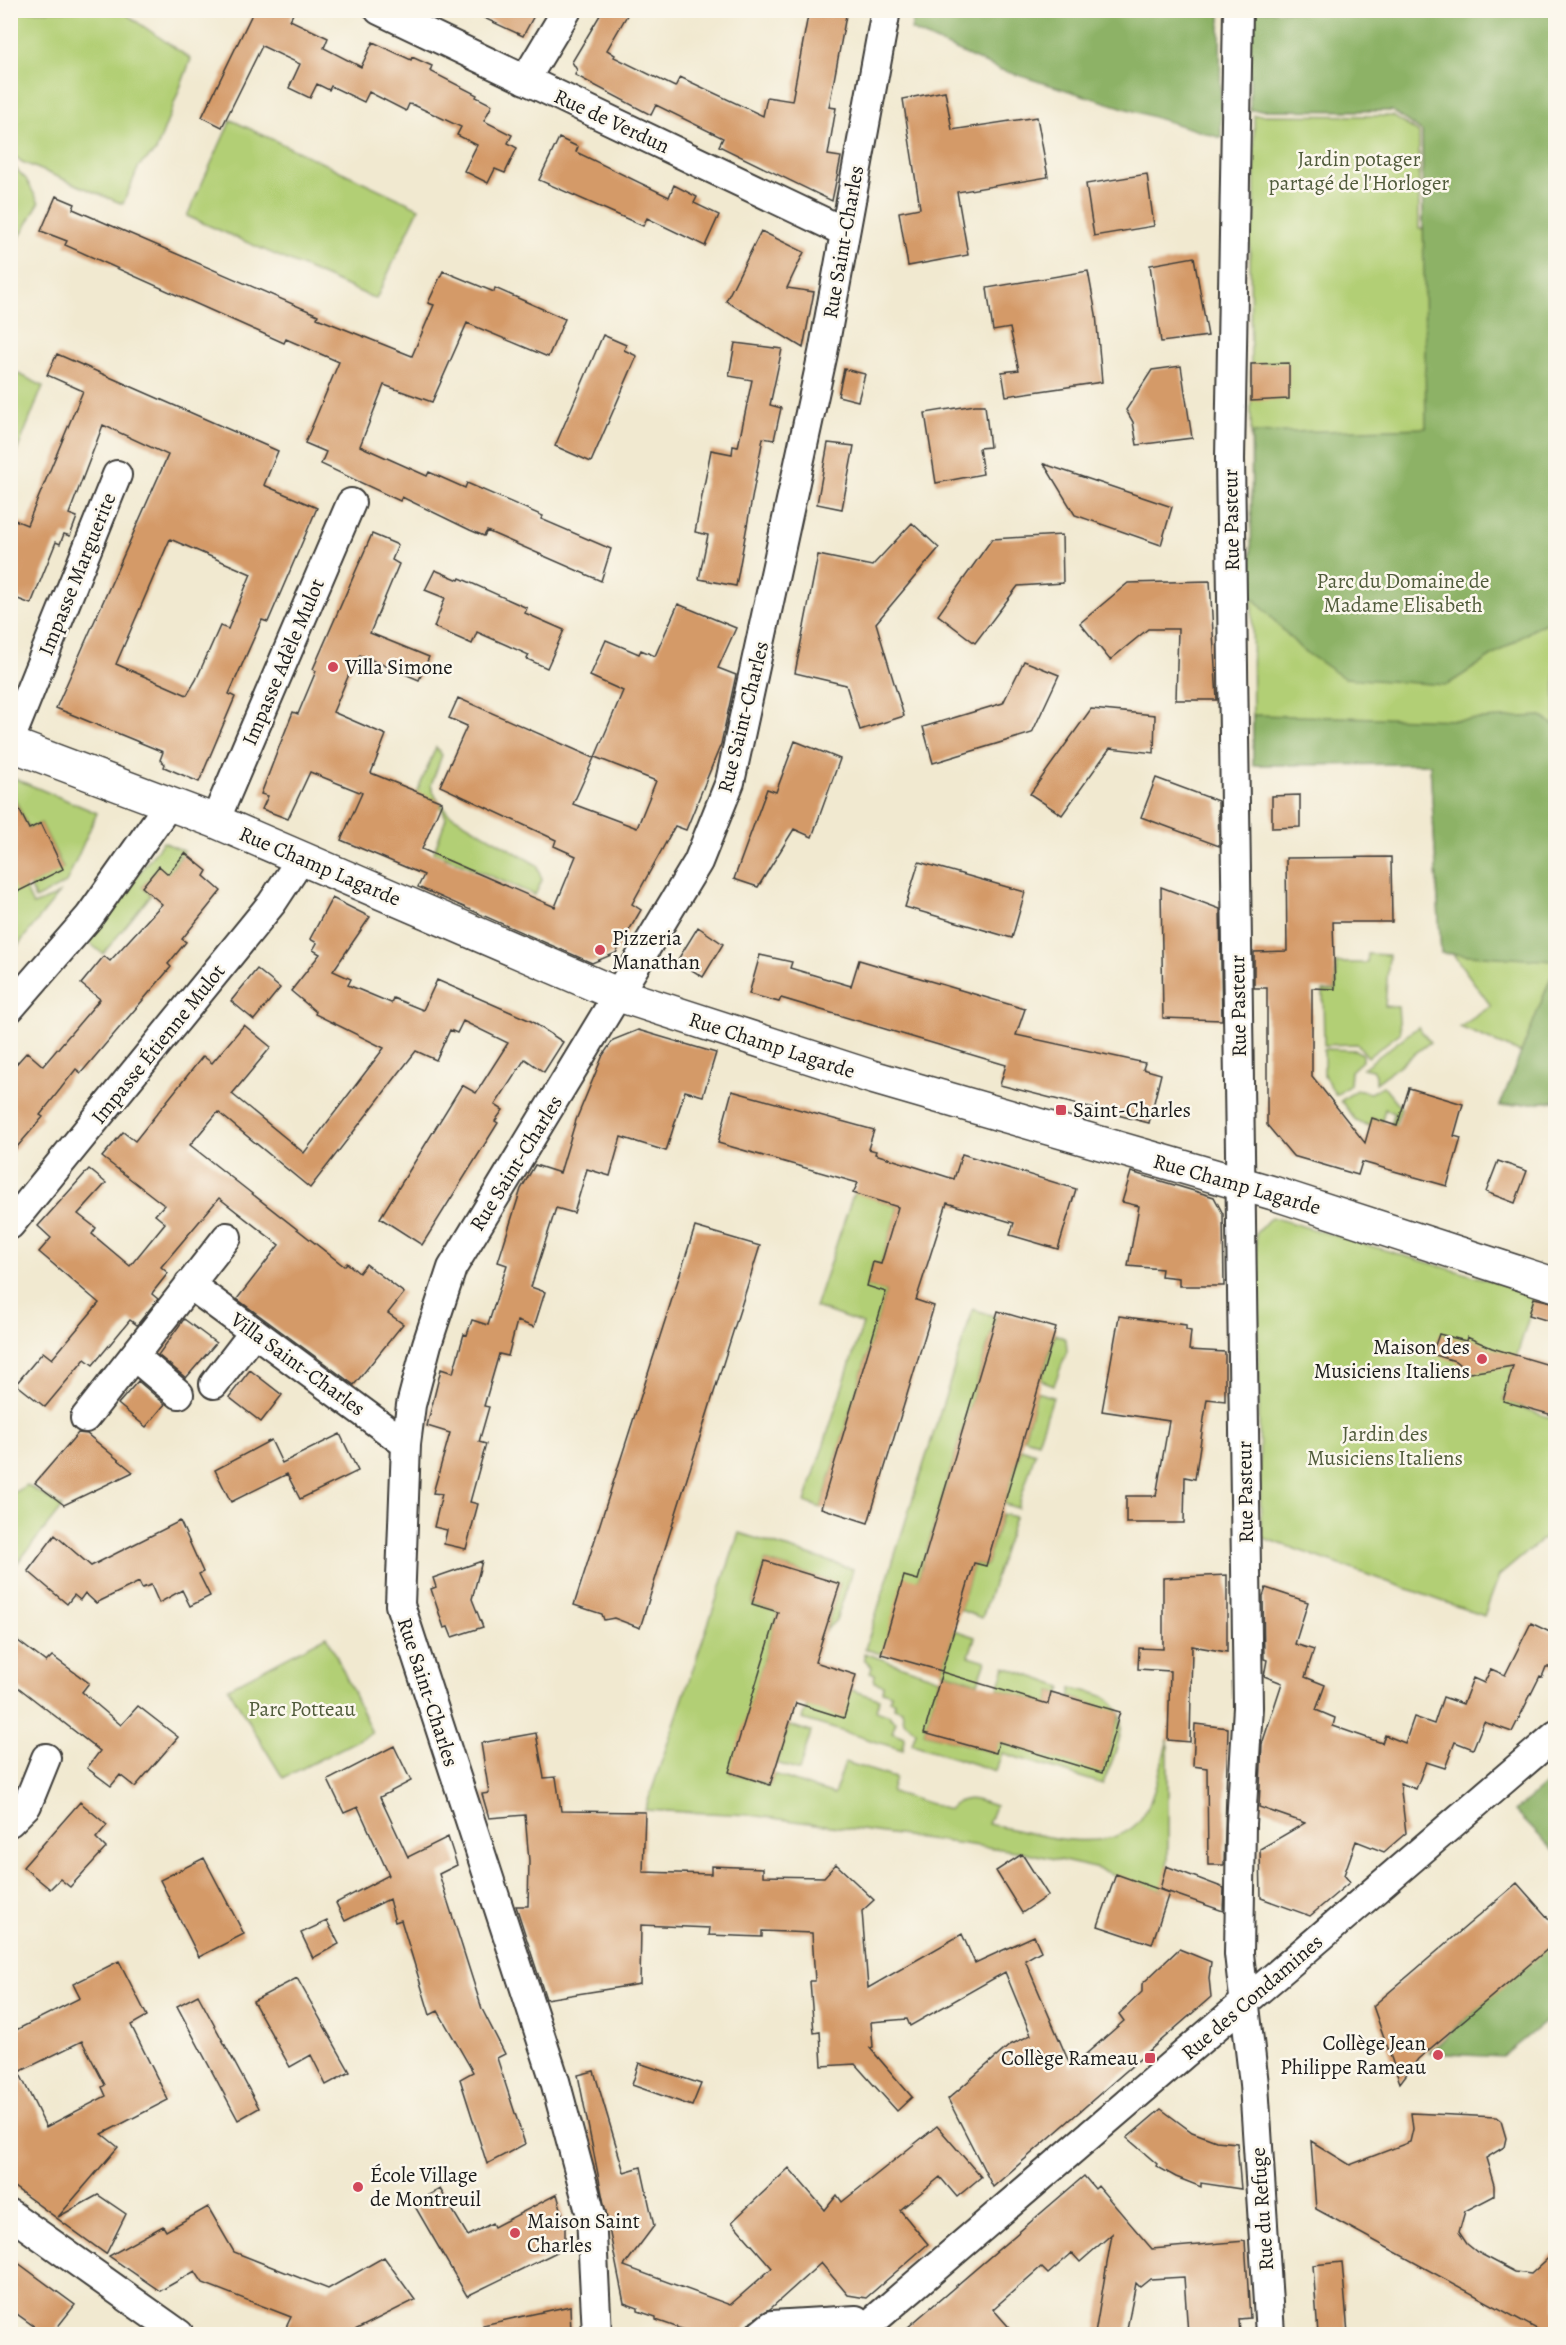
<svg xmlns="http://www.w3.org/2000/svg" width="1566" height="2345" font-family="Alegreya,serif">
<rect width="100%" height="100%" fill="#fbf7ec"/>
<filter id="ink" filterUnits="userSpaceOnUse"><feTurbulence type="fractalNoise" baseFrequency=".0167" numOctaves="2"/><feDisplacementMap in="SourceGraphic" scale="12" xChannelSelector="R" yChannelSelector="G"/><feConvolveMatrix kernelMatrix="1 2 1 2 8 2 1 2 1" color-interpolation-filters="sRGB"/></filter>
<filter id="wash" filterUnits="userSpaceOnUse"><feTurbulence type="fractalNoise" baseFrequency=".008" numOctaves="4" result="noise"/><feDisplacementMap in="SourceGraphic" scale="24" xChannelSelector="R" yChannelSelector="G"/><feGaussianBlur stdDeviation="1.35" result="paint"/><feColorMatrix in="noise" values="0 0 0 0 0 0 0 0 0 0 0 0 0 0 0 0 0 1.4 0 .05"/><feComposite in="paint" operator="in"/></filter>
<g filter="url(#wash)">
<rect width="100%" height="100%" fill="#f1e9d0"/>
<!-- green -->
<path fill="#b2cf75" stroke="#677648" stroke-width="1.5" d="M10 11H121L191 59 156 151 139 166 123 204 22 162 11 153Z
M1555 11V1101L1500 1106 1521 1053 1460 1027 1491 1006 1453 954 1441 953 1430 764 1253 765 1250 225 1255 222 1254 115 1393 116 1419 133V229H1423L1422 132 1393 111 1250 110Z
M231 120 419 208 376 299 187 216Z
M11 164 26 179 39 203 11 252Z
M11 370 43 386 11 466Z
M436 747 442 755 431 785 436 797 448 813 537 865 542 880 535 895 434 852 446 818 442 808 415 797Z
M11 777 97 813 66 883 35 899 30 885 63 868 41 823 29 829 13 795 11 796Z
M163 842 184 851 168 875 159 867 142 887 151 895 103 954 87 941Z
M10 878 25 888 33 905 54 897 61 891 11 954Z
M1368 954 1389 955 1385 1006 1398 1007 1400 1033 1368 1057 1357 1044 1324 1045 1323 991 1336 990V963H1367Z
M1418 1027 1430 1042 1376 1083V1075L1372 1070 1363 1068Z
M1324 1049 1355 1050 1362 1054V1061L1351 1071 1350 1085 1336 1095 1324 1076Z
M1383 1086 1401 1108 1395 1125 1391 1124 1394 1113 1385 1109 1382 1121 1372 1118 1370 1126 1356 1121 1341 1101 1356 1090 1370 1093Z
M854 1192 898 1207 881 1264 873 1263 867 1286 886 1292 821 1508 805 1502 863 1324 815 1307Z
M1271 1217 1536 1294 1503 1400 1555 1420V1529L1499 1576 1484 1616 1261 1537 1256 1233Z
M973 1309 996 1317 918 1580 881 1654 865 1649Z
M1055 1334 1066 1339 1067 1351 1054 1385 1041 1380Z
M1037 1392 1053 1397 1038 1442 1024 1438Z
M1021 1448 1035 1453 1018 1508 1004 1504Z
M27 1485 62 1507 11 1571V1494Z
M1002 1514 1015 1517 982 1618 960 1610 974 1563 986 1566Z
M739 1533 853 1569 836 1620 818 1638 827 1626 840 1584 765 1561 752 1604 778 1612 730 1773 770 1785 774 1774 834 1795 845 1762 895 1778 891 1792 948 1809C965 1794 974 1799 995 1806L988 1824C1030 1832 1117 1862 1144 1814 1156 1793 1161 1763 1168 1740V1859L1163 1891 1095 1868 1023 1852 750 1815 645 1810Z
M954 1630 975 1637 969 1656 986 1661 978 1683 942 1671Z
M327 1636 372 1733 283 1778 228 1688Z
M864 1653 940 1679 924 1733 995 1753 999 1742 1102 1772 1120 1713 1070 1697 1072 1688C1083 1691 1099 1693 1108 1699 1136 1719 1112 1758 1103 1784L1002 1753 996 1771 912 1744 916 1731 904 1721 902 1710 894 1707 895 1702 890 1700 891 1694 882 1691 883 1685 874 1682 875 1674 870 1672 872 1667 864 1659Z
M1005 1667 1062 1687 1060 1694 1051 1692 1048 1704 998 1689Z
M852 1690 879 1699 876 1710 890 1715V1718L896 1721 892 1732 904 1737 903 1750 802 1719 807 1706Z
M789 1725 811 1732 799 1771 777 1763Z"/>
<!-- forest -->
<path fill="#8db266" stroke="#546741" stroke-width="1.5" d="M915 11H1220L1221 138 998 69 911 30Z
M1250 11H1555V619L1537 627 1447 685 1344 678 1301 649 1251 596 1252 433 1426 428 1422 132 1392 111 1250 110Z
M1253 715 1462 720 1541 716 1555 726V961L1441 953 1430 764 1253 765Z
M1555 967V1101L1500 1106Z
M1555 1776V1852L1515 1811Z
M1555 1936V2014L1502 2057 1429 2053Z"/>
<g id="blocks">
<!-- building -->
<path fill="#d49a67" fill-rule="evenodd" d="M254 10H295L290 20 328 38 324 48 361 67 373 42 411 60 412 57 432 66 430 71 477 95 476 97 492 105 484 121 512 135 508 143 517 148 505 173 495 169 488 183 464 171 477 145 457 135 461 127 414 105 409 104 406 111 369 92 364 102 331 86 329 90 317 84 310 98 289 88 300 64 262 46 222 127 202 117Z
M467 10H537L523 36Z
M603 10H630L607 50 615 55 614 57 675 87 680 77 763 116 767 97 792 101 809 10H847L829 107 836 108 828 155 841 157 832 201 719 146 723 138 656 105 651 115 575 75 577 70 572 62Z
M945 91 952 130 1037 117 1048 177 957 192 968 255 908 266 899 212 920 208 903 99Z
M559 138 578 147 576 152 669 197 674 185 697 197 694 203 719 215 705 246 647 218 643 226 539 180Z
M1147 174 1154 226 1094 236 1086 184Z
M56 196 75 204 73 209 318 315 317 318 412 356 434 305 428 303 443 271 494 292 495 288 565 319 548 357 467 323 432 402 384 385 360 446 427 476 429 472 465 488 467 483 543 516 541 519 611 549 601 581 487 531 484 536 470 530 402 497 400 501 321 464 326 452 305 443 339 362 286 339 284 343 65 245 67 241 41 231Z
M761 231 804 252 787 288 814 292 803 348 726 301Z
M1194 257 1208 336 1161 342 1150 265Z
M1088 271 1096 314 1102 382 1006 396 1002 372 1019 370 1010 328 993 331 987 288Z
M603 335 626 345 624 350 637 356 591 462 555 446Z
M735 343 782 349 770 405 781 408 774 440 763 438 736 586 699 579 708 535 695 532 711 450 732 454 733 446 738 447 752 380 729 376Z
M57 354 278 451 264 485 317 508 268 622 262 620 229 694 235 697 199 782 164 767 165 764 160 760 163 752 56 708 168 455 103 425 69 514 77 517 70 536 64 534 60 544 56 542 31 604 10 596V518L27 525 83 391 47 375ZM170 539 251 574 228 629 220 626 196 680 187 695 116 664Z
M1289 363V399L1251 401V364Z
M1181 366 1192 438 1137 445 1133 422 1126 410 1152 370Z
M844 369 865 374 858 401 838 396Z
M975 405H985L990 447 979 448 983 474 936 483 925 413Z
M828 443 854 446 842 509 817 504Z
M1044 464 1172 507 1161 545 1075 515Z
M912 523 939 548 876 623 904 716 860 730 846 685 795 673 818 555 872 566Z
M372 534 398 545 392 560 399 564 370 633 429 657 419 680 360 655 356 666 353 665 333 712 386 735 371 773 442 802 422 849 555 907 576 856 554 846 556 840 440 786 467 726 449 718 458 698 594 758 573 804 637 828 656 781 595 757 623 691 590 676 606 640 639 654 641 650 655 656 678 604 736 628 718 668 736 675 721 744 686 830 675 826 632 904 641 910 616 953 592 963 418 887 424 875 341 840 362 793 310 772 288 819 262 809 268 796 261 794 279 747 293 712 298 714 316 671 313 669Z
M1062 535 1063 583 1018 586 975 643 938 615 992 539Z
M435 570 459 580 460 578 527 608 525 613 564 630 547 668 527 659 529 655 477 632 472 644 434 627 445 598 425 590Z
M1210 581 1217 700H1176L1178 629H1148L1110 660 1080 623 1128 583Z
M1024 661 1059 675 1032 733 933 763 923 727 1003 703Z
M1091 709 1155 715 1154 753 1110 748 1062 815 1030 794Z
M795 741 840 759 812 837 794 829 758 887 734 879 767 789 776 792Z
M1156 778 1218 801 1219 846 1141 817Z
M10 791 29 829 41 823 63 869 17 892 10 879Z
M1300 795V827L1272 828V796Z
M185 853 207 871 204 876 221 891 182 939 186 942 168 964 171 967 81 1073 76 1069 40 1115 43 1117 10 1155V1071L27 1052 43 1066 100 999 81 984 104 956 110 961 162 904 142 887 159 866 168 874Z
M1391 857 1392 922H1333L1335 989 1312 988V1076L1365 1143 1372 1118 1397 1126 1409 1088 1463 1104 1454 1136 1461 1138 1447 1186 1362 1162 1358 1175 1293 1156 1267 1125V988H1254V952L1287 951 1286 858Z
M919 862 1025 892 1012 938 905 907Z
M1161 887 1220 909 1222 1020 1163 1018Z
M332 898 370 917 333 971 351 979 348 985 391 1003 393 998 423 1010 437 980 531 1021 563 1042 544 1072 525 1059 495 1105 503 1110 495 1121 498 1123 422 1245 380 1218 462 1085 476 1093 508 1043 463 1021 457 1033 450 1030 436 1060 416 1051 310 1188 218 1112 190 1145 344 1266 347 1263 359 1273 366 1264 404 1293 388 1313 403 1324 354 1385 237 1299 279 1245 219 1198 161 1267 168 1273 153 1292 152 1294 158 1299 137 1325 130 1320 93 1365 85 1359 45 1407 16 1384 43 1352 52 1359 99 1303 39 1252 51 1238 38 1226 89 1169 106 1183 78 1214 96 1228 92 1234 130 1266 165 1223 155 1215 164 1205 102 1157 123 1132 135 1141 203 1056 212 1063 244 1025 271 1047 232 1094 304 1153 384 1048 315 1014 316 1012 291 991 320 954 313 950 317 943 310 939Z
M698 927 723 944 703 977 677 961Z
M760 955 792 962 790 968 851 986 859 960 1025 1009 1016 1035 1145 1063 1143 1069 1161 1074 1149 1123 1000 1085 1006 1065 781 998 779 1002 749 994Z
M257 969 280 988 254 1020 231 1001Z
M638 1030 716 1053 703 1096 685 1091 666 1151 621 1137 610 1176 587 1169 574 1213 556 1208 531 1287 545 1292 534 1327 517 1321 508 1356 499 1354 484 1406 489 1407 479 1442 486 1444 470 1502 478 1504 466 1549 444 1544 447 1530 434 1527 442 1494 433 1493 450 1433 427 1426 441 1369 453 1373 464 1334 467 1335 472 1320 488 1325 507 1265 498 1262 521 1189 535 1165 560 1173 576 1120 603 1055 613 1040Z
M732 1091 874 1130 868 1149 876 1151 875 1154 954 1179 962 1154 1076 1189 1058 1249 1010 1235 1014 1223 947 1203 916 1300 934 1306 868 1523 821 1508 886 1292 867 1286 873 1262 881 1264 898 1207 853 1193 858 1183 718 1143Z
M1498 1161 1527 1171 1515 1203 1486 1192Z
M1131 1172 1214 1197 1223 1214 1224 1286H1179V1278L1161 1276 1162 1269 1128 1266 1139 1206 1122 1202Z
M695 1227 760 1246 640 1628 614 1618 604 1620 602 1614 574 1605Z
M1534 1298 1556 1303V1323L1529 1315Z
M998 1311 1056 1328 986 1566 974 1563 942 1671 881 1654 904 1576 918 1580Z
M1119 1316 1186 1325V1330L1191 1331 1189 1350 1225 1352V1401L1207 1399 1195 1479 1185 1477 1184 1523H1126V1496H1156L1169 1421 1102 1411Z
M184 1319 216 1343 186 1378 158 1355Z
M1439 1334 1466 1341 1467 1337 1492 1348 1556 1367V1416L1503 1401 1513 1366 1470 1373 1455 1361 1432 1354Z
M250 1370 282 1395 261 1422 229 1397Z
M138 1381 165 1404 146 1427 118 1404Z
M78 1433 87 1434 133 1472 64 1505 35 1483Z
M340 1434 358 1471 300 1499 287 1474 231 1502 215 1470 271 1440 282 1463Z
M180 1521 203 1572 199 1574 210 1596 190 1606 182 1590 159 1603 151 1585 142 1588 139 1582 96 1603 85 1593 80 1600 74 1595 67 1604 28 1571 55 1535 91 1566Z
M482 1561 472 1599 483 1627 452 1637 448 1627 444 1628 431 1589 436 1587 433 1578Z
M765 1561 840 1584 815 1662 856 1675 844 1718 796 1703 770 1785 729 1772 778 1612 752 1604Z
M1227 1575V1652L1192 1646 1190 1742 1168 1740 1170 1671 1138 1669 1139 1648 1163 1649V1578Z
M1266 1588 1308 1602 1295 1644 1314 1650 1305 1677 1325 1685 1316 1710 1335 1718 1333 1726 1382 1743 1385 1735 1405 1743 1414 1717 1434 1724 1443 1697 1463 1704 1473 1678 1484 1683 1491 1669 1505 1675 1531 1623 1556 1635V1667H1546L1542 1677 1540 1676 1512 1732 1484 1722 1473 1749 1455 1742 1445 1768 1426 1762 1416 1789 1400 1783 1406 1833 1384 1852 1356 1841 1344 1875 1350 1882 1310 1916 1261 1898 1260 1849 1305 1823 1259 1807 1262 1744 1282 1683 1264 1676 1267 1660 1264 1659 1263 1596Z
M10 1635 46 1662 52 1656 89 1683 82 1692 121 1725 138 1706 178 1737 135 1787 120 1775 111 1786 87 1768 100 1751 10 1681Z
M942 1672 1048 1704 1051 1692 1120 1712 1102 1773 999 1742 996 1753 924 1733Z
M1195 1724 1228 1728 1224 1865H1208L1207 1768 1193 1766Z
M536 1733 544 1778 556 1777 561 1811 645 1812 643 1872 711 1874V1866L763 1868V1876L824 1877 836 1864 874 1900 862 1911 868 1988 962 1934 975 1963 1034 1936 1041 1951 1025 1960 1071 2067 1124 2021 1119 2014 1142 1992V1984L1179 1949 1211 1962 1209 1978 1211 1997 993 2187 948 2099 1010 2045 1031 2035 1005 1972 910 2026 907 2019 871 2022 873 2047 870 2048 912 2097 897 2111 855 2064 822 2066 820 2032 814 2033 810 1981H815L812 1933 762 1931V1937L709 1935 710 1928 641 1925 640 1984 546 1999 516 1906H528L529 1861 525 1815 489 1818 482 1794 489 1793 481 1743Z
M394 1746 411 1781 380 1797 408 1857 448 1837 457 1865 439 1874 482 2009 505 2054 497 2058 525 2144 487 2164 460 2079 473 2072 438 2011 430 2015 401 1920 395 1922 389 1899 345 1921 336 1903 389 1875 358 1807 344 1813 328 1780Z
M80 1802 107 1825 96 1838 106 1848 70 1887 60 1879 50 1889 23 1867Z
M1022 1854 1048 1895 1022 1913 996 1871Z
M204 1858 244 1934 199 1957 160 1880Z
M1166 1866 1224 1888 1223 1911 1160 1889Z
M1116 1874 1169 1893 1152 1944 1098 1926Z
M1517 1883 1556 1927V1942L1418 2059 1400 2083 1373 2006Z
M327 1921 339 1944 313 1958 301 1933Z
M119 1961 147 2016 131 2025 168 2100 102 2134 118 2147 58 2217 98 2195 126 2214 106 2254 10 2184V2033L80 1998 73 1984ZM82 2041 105 2085 102 2087 106 2096 46 2127 19 2072Z
M297 1978 350 2072 326 2085 311 2055 290 2067 253 2001Z
M198 1995 259 2108 238 2120 177 2006Z
M639 2063 701 2084 692 2106 632 2085Z
M594 2071 624 2172 641 2167 654 2226 624 2266 730 2305 772 2268 732 2222 789 2168 825 2210 837 2195 842 2202 937 2126 981 2177 957 2197 940 2177 900 2210 928 2244 866 2298 848 2295 821 2263 770 2309 751 2321 741 2334H696L656 2320V2317L638 2311V2308L624 2303 578 2075Z
M1161 2109 1192 2132 1216 2141 1237 2143 1241 2189 1201 2183V2187L1176 2177 1156 2166 1157 2164 1127 2138Z
M1411 2113 1496 2117 1501 2121 1506 2138 1504 2147 1486 2158 1494 2185V2196L1465 2211 1459 2232 1467 2244 1477 2252 1515 2272 1531 2274 1556 2251V2334H1546L1316 2209 1311 2141 1350 2165 1410 2142 1413 2129Z
M1084 2176 1095 2189 1098 2186 1152 2249 1245 2241 1250 2318 1239 2319 1240 2334H1188L1184 2277 1150 2279 1140 2287 1136 2283 1126 2334H1095L1112 2234 1080 2262 1072 2253 1048 2274 1041 2267 993 2309 1015 2334H900Z
M440 2189 468 2236 492 2223 494 2227 557 2194 565 2223V2248L467 2296 413 2203Z
M208 2207 234 2252 328 2289 384 2257 415 2300 347 2334H283L291 2317 203 2283 195 2271 160 2291 109 2256 163 2226 166 2231Z
M10 2257 75 2305 52 2334H45L10 2309Z
M1342 2262 1348 2334H1318L1313 2265Z
M570 2306 571 2334H484L483 2325Z"/>
</g>
</g>
<g filter="url(#ink)">
<use href="#blocks" fill-opacity="0" stroke="#3c3b37" stroke-width="1.5"/>
<g fill="none" stroke-linecap="round" stroke-linejoin="round">
<defs>
<path id="minor" d="M379 10 845 232
M1238 10 1230 459 1248 1707 1241 1824 1239 1954 1254 2084 1270 2334
M525 80 567 10
M10 740 117 475
M215 821 351 503
M10 1008 89 917 169 804
M10 1225 272 903 301 859
M189 1284 406 1444
M134 1356 179 1394
M214 1384 254 1332
M85 1418 227 1237
M10 1822 27 1805 46 1758
M10 2214 179 2334
M865 2328 1556 1735
M597 2334 591 2215 555 2081 400 1605 406 1444 411 1405 427 1344 452 1268 698 862 730 782 823 353 886 10
M761 2334 772 2325 856 2320 865 2328 868 2334"/>
<path id="major" d="M10 744 215 821 619 995 872 1077 1273 1193 1556 1285"/>
</defs>
<!-- minor casing -->
<use href="#minor" stroke="#3c3b37" stroke-width="32"/>
<!-- major casing -->
<use href="#major" stroke="#3c3b37" stroke-width="36"/>
<!-- minor -->
<use href="#minor" stroke="#fff" stroke-width="28"/>
<!-- major -->
<use href="#major" stroke="#fff" stroke-width="33"/>
</g>
</g>
<!-- markers -->
<g fill="#d1495b" stroke="#fbf7ec" stroke-width="2">
<circle cx="333" cy="667" r="6"/>
<circle cx="600" cy="950" r="6"/>
<rect x="1055" y="1104" width="12" height="12" rx="3"/>
<circle cx="1482" cy="1359" r="6"/>
<circle cx="1438" cy="2055" r="6"/>
<rect x="1144" y="2052" width="12" height="12" rx="3"/>
<circle cx="358" cy="2187" r="6"/>
<circle cx="515" cy="2233" r="6"/>
</g>
<g text-anchor="middle" stroke-width="5" stroke-linejoin="round" paint-order="stroke">
<!-- street labels -->
<g font-size="21" fill="#1c1c1c" stroke="#fbf7ec">
<text transform="translate(612 121) rotate(25)" y="7">Rue de Verdun</text>
<text transform="translate(843 242) rotate(-80)" y="7">Rue Saint-Charles</text>
<text transform="translate(1231 520) rotate(-91)" y="7">Rue Pasteur</text>
<text transform="translate(77 574) rotate(-68)" y="7">Impasse Marguerite</text>
<text transform="translate(283 662) rotate(-67)" y="7">Impasse Adèle Mulot</text>
<text transform="translate(743 717) rotate(-76)" y="7">Rue Saint-Charles</text>
<text transform="translate(320 866) rotate(23)" y="7">Rue Champ Lagarde</text>
<text transform="translate(1238 1006) rotate(-91)" y="7">Rue Pasteur</text>
<text transform="translate(158 1044) rotate(-51)" y="7">Impasse Étienne Mulot</text>
<text transform="translate(772 1045) rotate(18)" y="7">Rue Champ Lagarde</text>
<text transform="translate(516 1163) rotate(-58)" y="7">Rue Saint-Charles</text>
<text transform="translate(1237 1184) rotate(16)" y="7">Rue Champ Lagarde</text>
<text transform="translate(298 1364) rotate(36)" y="7">Villa Saint-Charles</text>
<text transform="translate(1245 1492) rotate(-91)" y="7">Rue Pasteur</text>
<text transform="translate(428 1692) rotate(72)" y="7">Rue Saint-Charles</text>
<text transform="translate(1252 1997) rotate(-41)" y="7">Rue des Condamines</text>
<text transform="translate(1262 2209) rotate(-94)" y="7">Rue du Refuge</text>
</g>
<!-- park labels -->
<g font-size="21" fill="#505b3b" stroke="#fbf7ec">
<text x="1359" y="166">Jardin potager<tspan x="1359" dy="24">partagé de l'Horloger</tspan></text>
<text x="1403" y="588">Parc du Domaine de<tspan x="1403" dy="24">Madame Elisabeth</tspan></text>
<text x="1385" y="1441">Jardin des<tspan x="1385" dy="24">Musiciens Italiens</tspan></text>
<text x="302" y="1716">Parc Potteau</text>
</g>
<!-- poi labels -->
<g font-size="21" fill="#1c1c1c" stroke="#fbf7ec" text-anchor="start">
<text x="345" y="674">Villa Simone</text>
<text x="612" y="945">Pizzeria<tspan x="612" dy="24">Manathan</tspan></text>
<text x="1073" y="1117">Saint-Charles</text>
<text x="1470" y="1354" text-anchor="end">Maison des<tspan x="1470" dy="24">Musiciens Italiens</tspan></text>
<text x="1426" y="2050" text-anchor="end">Collège Jean<tspan x="1426" dy="24">Philippe Rameau</tspan></text>
<text x="1138" y="2065" text-anchor="end">Collège Rameau</text>
<text x="370" y="2182">École Village<tspan x="370" dy="24">de Montreuil</tspan></text>
<text x="527" y="2228">Maison Saint<tspan x="527" dy="24">Charles</tspan></text>
</g>
</g>
<!-- margin -->
<rect width="1566" height="2345" fill="none" stroke="#fbf7ec" stroke-width="36"/>
</svg>
